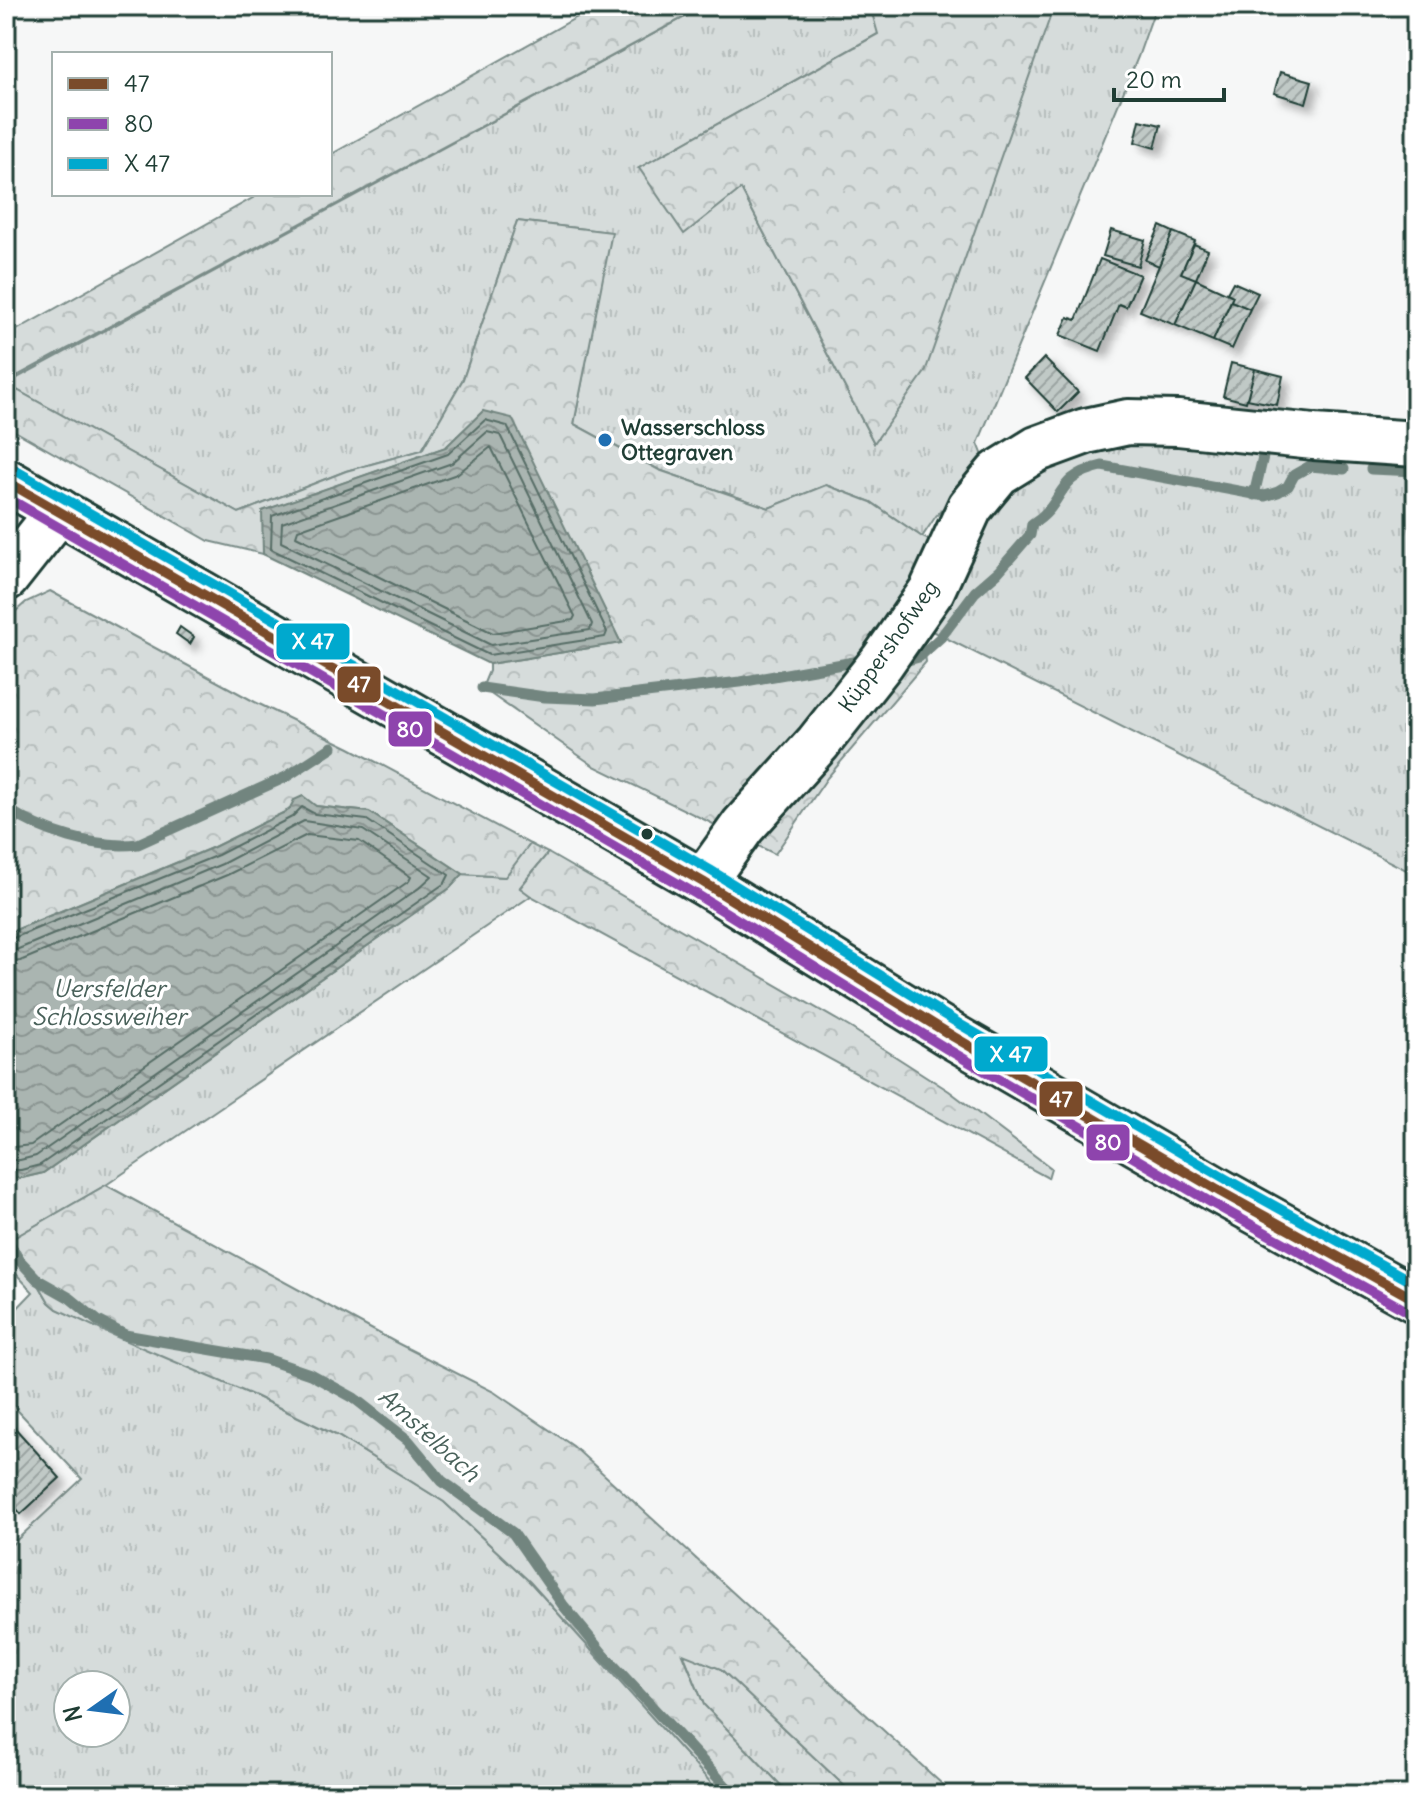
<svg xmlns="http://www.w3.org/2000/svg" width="1422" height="1801" font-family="Delius,sans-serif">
<defs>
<pattern id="grass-tufts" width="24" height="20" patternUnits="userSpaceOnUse" patternTransform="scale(2)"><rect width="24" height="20" fill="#d6dcdb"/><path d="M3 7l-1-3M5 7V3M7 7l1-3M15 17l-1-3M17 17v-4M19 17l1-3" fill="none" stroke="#b7bebd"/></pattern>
<pattern id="forest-crowns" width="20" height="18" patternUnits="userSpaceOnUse" patternTransform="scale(2)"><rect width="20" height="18" fill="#d6dcdb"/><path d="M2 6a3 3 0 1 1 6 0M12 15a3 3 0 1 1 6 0" fill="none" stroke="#b7bebd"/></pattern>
<pattern id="water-waves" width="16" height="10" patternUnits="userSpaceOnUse" patternTransform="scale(2)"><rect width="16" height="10" fill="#aab5b1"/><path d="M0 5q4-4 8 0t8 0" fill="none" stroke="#8a9491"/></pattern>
<pattern id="building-hatch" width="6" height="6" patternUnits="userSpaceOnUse" patternTransform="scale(2)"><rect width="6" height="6" fill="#c0c9c6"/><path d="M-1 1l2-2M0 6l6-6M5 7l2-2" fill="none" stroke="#9ba4a2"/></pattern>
<filter id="shadow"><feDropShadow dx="7" dy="7" stdDeviation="4" flood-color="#0004"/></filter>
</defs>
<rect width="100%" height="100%" fill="#f6f7f7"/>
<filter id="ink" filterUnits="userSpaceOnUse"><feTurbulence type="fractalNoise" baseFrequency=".0125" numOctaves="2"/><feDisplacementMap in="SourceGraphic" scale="16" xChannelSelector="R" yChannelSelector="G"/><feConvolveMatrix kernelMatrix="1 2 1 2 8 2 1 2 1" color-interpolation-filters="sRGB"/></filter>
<g filter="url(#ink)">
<!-- grass -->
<path fill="url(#grass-tufts)" stroke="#7a8c88" stroke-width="2" fill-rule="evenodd" d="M705 6H870L879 33 639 168 741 189 874 443 1054 6H1156L1138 57 978 443 985 461 936 516 922 537 871 502 826 485 769 508 659 470 574 424 611 232 517 221 463 379 422 450 346 471 239 513 6 384Z
M1175 437 1416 456V875L926 628 973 531 1005 494 1033 475 1070 458Z
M530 844 548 853 520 887 531 896 106 1185 12 1239 49 1302 57 1309 255 1396 338 1436 444 1502 530 1582 722 1795H6V1550L82 1479 6 1398V1320L33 1292 6 1263V1178H22L43 1173 450 888 463 874 504 877ZM68 1685H116V1733H68Z
M683 1653 721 1669 854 1795H790L704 1705Z"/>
<!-- forest -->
<path fill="url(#forest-crowns)" stroke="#7a8c88" stroke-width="2" d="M597 6H705L6 382V336L260 194H330V155Z
M870 6H1054L925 372 874 443 741 189 684 234 639 168 878 34Z
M517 221 612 232 574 424 659 470 769 508 826 485 871 502 922 537 959 554 922 628 926 662 827 778 775 854 594 766 482 688 489 671V664L621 643 556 513 483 411 446 447 263 511V554L209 541 6 426V384L239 513 346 471 422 450 463 379Z
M50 591 255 702 350 748 530 844 505 877 463 874 369 812 316 806 289 810 214 847 6 934V620L26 602Z
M548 853 851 1028 949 1091 1051 1168 1048 1178 531 896 520 888Z
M106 1185 395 1342 494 1392 573 1446 954 1795H854L721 1669 683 1654 704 1705 790 1795H722L530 1582 444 1502 338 1436 255 1396 110 1334 57 1309 49 1302 12 1239Z"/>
<!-- water -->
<path fill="url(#water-waves)" stroke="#72857f" stroke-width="2" d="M483 411 512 418 621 643 489 664 263 554 262 511 446 447Z
M303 796 316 806 369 812 463 874 450 888 43 1173 22 1178H6V934L214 847 289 810 294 800Z"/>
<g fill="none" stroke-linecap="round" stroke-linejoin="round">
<!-- shore -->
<path stroke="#576d66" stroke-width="2" d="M485 420 507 426 607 632 605 637 489 655 271 549 272 516 448 454Z
M487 432 500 435 592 624 590 630 491 645 281 542 282 523 452 463Z
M491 447 571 608 575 616 573 620 493 633 296 536 298 530 457 474Z
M6 941 218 855 292 817 302 807 315 814 367 820 449 875 445 883 40 1165 21 1170H6
M6 951 16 950 222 864 304 821 363 830 432 876 419 888 36 1156 20 1160H6
M6 963 20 961 227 875 307 835 359 841 411 877 409 881 31 1145 6 1148"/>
<!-- stream -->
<path stroke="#72857f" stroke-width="11" d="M1371 469 1416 471
M1254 495 1265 448
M897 663 919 657 941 637 975 592 998 572 1030 535 1032 524C1067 503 1052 477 1102 466L1265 496 1278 492 1288 486 1294 475 1310 466 1344 469
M482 688 545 697 595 699 740 682 865 660
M6 808C42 832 94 849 138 844L286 777 332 747
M6 1246 38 1280 70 1298 98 1321 125 1335 266 1359 310 1374 354 1398 408 1440 442 1481 513 1533 563 1605 603 1654 734 1795"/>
</g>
<!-- building -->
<path fill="url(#building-hatch)" stroke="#1f3d34" stroke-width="2" filter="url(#shadow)" d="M1280 72 1312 81 1306 103 1274 93Z
M1140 120 1161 125 1155 148 1135 142Z
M1160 226 1173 232 1159 266 1145 260Z
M1111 230 1145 240 1138 266 1103 256Z
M1173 232 1195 241 1181 273 1196 279 1175 325 1140 311Z
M1194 244 1208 250 1196 279 1181 273Z
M1100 259 1140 275 1126 307 1119 304 1100 351 1060 335 1068 317 1076 320Z
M1196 279 1233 296 1213 341 1175 325Z
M1233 282 1258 293 1250 309 1231 301 1233 296 1227 293Z
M1231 301 1250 309 1232 349 1213 341Z
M1044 358 1078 392 1058 412 1025 378Z
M1231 363 1255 369 1246 402 1223 396Z
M1255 369 1283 376 1277 405 1247 399Z
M180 627 194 637 190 644 176 634Z
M6 1418 60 1478 21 1514 6 1497Z"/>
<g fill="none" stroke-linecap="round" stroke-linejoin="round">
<defs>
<path id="minor" d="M6 578 59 511
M703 882 743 826 818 743 882 662 932 590 970 507 998 473 1037 449 1086 431 1128 422 1178 423 1314 437 1416 444"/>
<path id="major" d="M6 481 703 882 954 1037 1219 1191 1416 1300"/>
</defs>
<!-- minor casing -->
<use href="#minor" stroke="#1f3d34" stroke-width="50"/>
<!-- major casing -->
<use href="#major" stroke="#1f3d34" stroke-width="50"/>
<!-- minor -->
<use href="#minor" stroke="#fff" stroke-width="44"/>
<!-- major -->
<use href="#major" stroke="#fff" stroke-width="44"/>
<defs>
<path id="bus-1" d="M6 481 703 882 954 1037 1219 1191 1416 1300"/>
<path id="bus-2" d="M6 497 696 894 947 1049 1212 1203 1409 1312"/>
<path id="bus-3" d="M13 469 710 870 961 1025 1226 1179 1416 1284"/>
</defs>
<!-- bus-1 casing -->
<use href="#bus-1" stroke="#fff" stroke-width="16"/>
<!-- bus-2 casing -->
<use href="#bus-2" stroke="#fff" stroke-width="16"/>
<!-- bus-3 casing -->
<use href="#bus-3" stroke="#fff" stroke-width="16"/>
<!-- bus-1 -->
<use href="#bus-1" stroke="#7a4b2a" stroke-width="10"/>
<!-- bus-2 -->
<use href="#bus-2" stroke="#8e44ad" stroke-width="10"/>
<!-- bus-3 -->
<use href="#bus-3" stroke="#00a9ce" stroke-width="10"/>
</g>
</g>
<!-- markers -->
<circle fill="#1f6fb2" stroke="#fff" stroke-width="3" cx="605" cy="440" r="8"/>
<circle fill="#1f3d34" stroke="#fff" stroke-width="3" cx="647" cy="834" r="7"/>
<g text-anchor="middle" stroke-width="7" stroke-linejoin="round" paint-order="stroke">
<!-- poi labels -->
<g font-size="22" font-weight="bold" fill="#1f3d34" stroke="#fff" text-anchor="start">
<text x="621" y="435">Wasserschloss<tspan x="621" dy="25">Ottegraven</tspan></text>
</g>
<!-- street labels -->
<g font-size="22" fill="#1f3d34" stroke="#fff">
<text transform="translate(888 646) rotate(-55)" y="8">Küppershofweg</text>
</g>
<!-- water labels -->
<g font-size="24" font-style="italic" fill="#49615a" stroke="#fff">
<text x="109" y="997">Uersfelder<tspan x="109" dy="28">Schlossweiher</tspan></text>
<text transform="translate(429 1435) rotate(42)" y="8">Amstelbach</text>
</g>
</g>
<g stroke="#fff" stroke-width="3">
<rect x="275" y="622" width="76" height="39" rx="8" fill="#00a9ce"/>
<rect x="336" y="665" width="46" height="39" rx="8" fill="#7a4b2a"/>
<rect x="387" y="710" width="46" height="38" rx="8" fill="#8e44ad"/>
<rect x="973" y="1035" width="76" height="38" rx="8" fill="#00a9ce"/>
<rect x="1038" y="1080" width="46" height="38" rx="8" fill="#7a4b2a"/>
<rect x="1085" y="1123" width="46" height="39" rx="8" fill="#8e44ad"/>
</g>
<g font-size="22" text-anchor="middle" font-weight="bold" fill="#fff">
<text x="313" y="649">X 47</text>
<text x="359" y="692">47</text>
<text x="410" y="737">80</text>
<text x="1011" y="1062">X 47</text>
<text x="1061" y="1107">47</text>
<text x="1108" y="1150">80</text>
</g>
<!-- margin -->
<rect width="1422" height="1801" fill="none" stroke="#fff" stroke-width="32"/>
<rect x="16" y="16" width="1390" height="1769" fill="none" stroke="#1f3d34" stroke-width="3" filter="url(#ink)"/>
<!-- legend -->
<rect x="52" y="52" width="280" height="144" fill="#ffffff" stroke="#a5b1ae" stroke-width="2"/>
<rect x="68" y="78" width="40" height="12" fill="#7a4b2a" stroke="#a5b1ae" stroke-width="2"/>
<text x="124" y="92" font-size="24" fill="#1f3d34">47</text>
<rect x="68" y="118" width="40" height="12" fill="#8e44ad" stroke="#a5b1ae" stroke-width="2"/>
<text x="124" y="132" font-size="24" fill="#1f3d34">80</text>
<rect x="68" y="158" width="40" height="12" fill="#00a9ce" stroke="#a5b1ae" stroke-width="2"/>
<text x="124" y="172" font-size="24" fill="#1f3d34">X 47</text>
<!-- north arrow -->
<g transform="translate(92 1709) rotate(256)"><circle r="38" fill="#ffffff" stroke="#a5b1ae" stroke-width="2"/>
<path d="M0-6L14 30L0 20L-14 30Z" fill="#1f6fb2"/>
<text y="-12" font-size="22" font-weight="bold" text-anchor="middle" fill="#1f3d34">N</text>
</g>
<!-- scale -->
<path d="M1114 88v12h110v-12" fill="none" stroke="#1f3d34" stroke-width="4"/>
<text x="1126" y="88" font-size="24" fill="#1f3d34" stroke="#ffffff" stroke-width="6" paint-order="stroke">20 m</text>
</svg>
